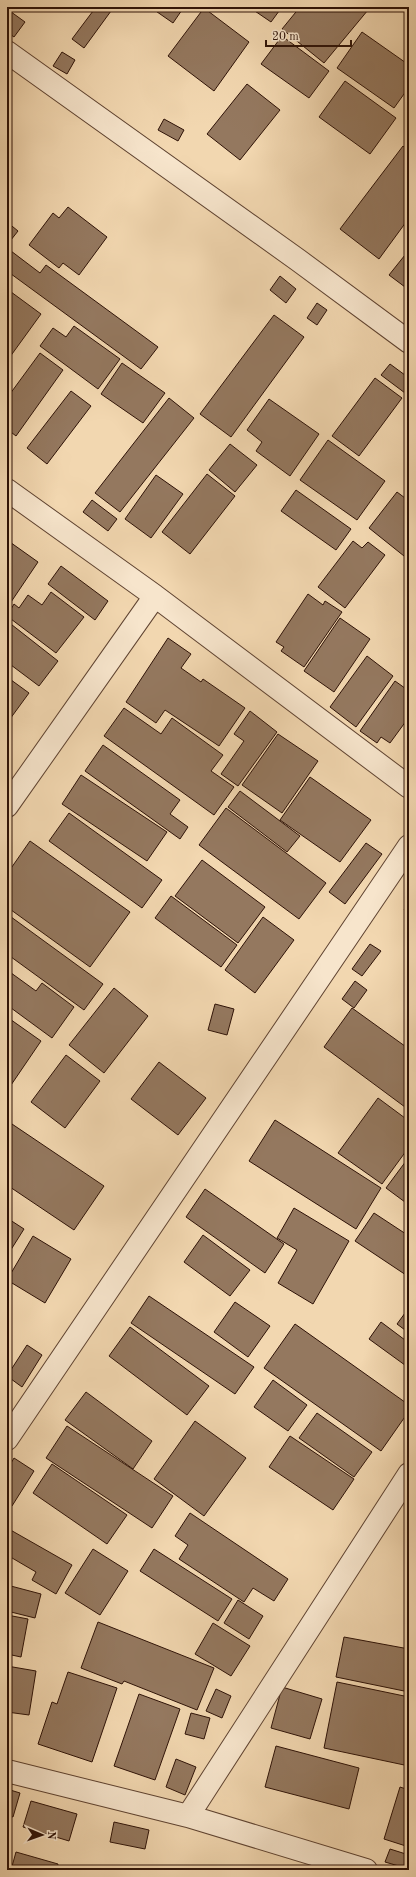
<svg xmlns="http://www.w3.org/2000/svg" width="416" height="1877" font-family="'Old Standard TT',serif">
<rect width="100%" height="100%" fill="#f2d7b0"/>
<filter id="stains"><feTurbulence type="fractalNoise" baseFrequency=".005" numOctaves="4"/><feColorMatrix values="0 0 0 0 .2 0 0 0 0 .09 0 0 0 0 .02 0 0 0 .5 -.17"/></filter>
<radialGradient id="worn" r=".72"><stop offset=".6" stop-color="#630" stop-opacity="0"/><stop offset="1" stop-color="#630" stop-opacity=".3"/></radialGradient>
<!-- building -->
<path fill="#94785f" stroke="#2e1207" d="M96 7H106L111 11 84 48 72 39Z
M150 7H184L173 23Z
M249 7H282L271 22Z
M300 7H365L368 10 324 63 282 29Z
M204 8 249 42 214 91 168 56Z
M7 9 25 22 14 37 7 32Z
M362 32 409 65V87L394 108 337 68Z
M282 36 329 71 309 98 261 64Z
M62 52 75 60 67 74 53 66Z
M345 81 396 118 370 154 319 117Z
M247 84 280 110 240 160 207 134Z
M164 119 184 130 178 141 158 130Z
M403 146 409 151V218L379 259 340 229Z
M68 207 107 237 79 275 63 263 59 268 29 245 53 213 59 218Z
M7 222 18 231 7 245Z
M409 250V290L389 275Z
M11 251 40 273 46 265 158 347 141 369 7 271V256Z
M280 276 296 289 286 303 270 290Z
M7 289 41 314 7 361Z
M317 303 327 310 317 325 307 318Z
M274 315 304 337 231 437 200 414Z
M74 326 120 359 98 389 40 346 53 328 66 337Z
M40 353 63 370 16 436 7 429V398Z
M122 363 165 393 143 423 101 394Z
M390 364 409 378V387L405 393 381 375Z
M375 378 402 398 359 456 332 436Z
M71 391 91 406 47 464 27 448Z
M169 398 194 418 120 512 95 493Z
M269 399 319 434 290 476 256 451 262 442 247 430Z
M328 440 385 481 357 520 300 480Z
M230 444 257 465 235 492 209 470Z
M207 474 235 496 190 554 162 532Z
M156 475 183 494 151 538 125 519Z
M296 490 351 529 336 550 281 511Z
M397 492 409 501V560L369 528Z
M92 500 117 519 108 531 83 512Z
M7 540 38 562 9 605 7 604Z
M353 541 362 548 368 542 385 555 345 608 318 587Z
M61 566 108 601 95 620 48 584Z
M51 592 84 617 56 653 7 616 14 604 19 608 28 595 42 605Z
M308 594 323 605 325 601 342 612 304 667 281 651 284 647 276 642Z
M340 618 370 639 334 692 304 671Z
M7 621 58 661 39 686 7 662Z
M168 638 191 654 181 668 201 682 203 679 245 708 219 746 165 710 156 723 126 702Z
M367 656 393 676 356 727 330 707Z
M7 677 29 693 10 719 7 716Z
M395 681 409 691V717L390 743 381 737 377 743 360 731Z
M124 708 161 734 172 718 223 755 211 771 234 787 214 815 104 736Z
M250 711 277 732 238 786 221 774 244 741 234 734Z
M278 734 318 761 282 813 242 785Z
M103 745 180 800 170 814 188 827 180 839 85 771Z
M81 775 167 832 147 861 62 804Z
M310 777 371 820 340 862 280 820Z
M240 791 300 836 287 852 228 807Z
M226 808 326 883 299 919 199 845Z
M69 813 162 880 142 908 49 841Z
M30 841 130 912 90 967 7 907V874Z
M366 843 382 854 345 904 329 892Z
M202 860 265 907 238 943 175 896Z
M171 896 237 945 221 967 155 918Z
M409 903V913L404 910Z
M7 914 103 984 84 1010 7 954Z
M263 917 294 940 255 993 225 970Z
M370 944 381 951 362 976 352 969Z
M7 970 36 991 42 983 74 1007 52 1038 7 1005Z
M355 981 367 990 354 1008 342 999Z
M114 988 148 1016 104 1073 69 1045Z
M215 1004 234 1009 227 1035 208 1030Z
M352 1008 409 1049V1110L324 1047Z
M7 1017 41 1041 9 1088 7 1087Z
M66 1055 100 1081 65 1128 31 1102Z
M159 1062 206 1098 178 1135 131 1099Z
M378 1098 409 1121V1147L382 1184 338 1153Z
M275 1120 381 1188 356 1229 249 1161Z
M9 1122 104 1186 74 1230 7 1185V1125Z
M409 1157V1205L386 1188Z
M205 1189 284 1244 265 1273 186 1217Z
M294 1208 349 1241 313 1304 278 1283 297 1250 277 1238Z
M374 1213 409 1236V1277L355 1241Z
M7 1218 24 1229 7 1256Z
M203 1235 250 1270 230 1296 184 1262Z
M33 1236 71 1259 45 1303 7 1280Z
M149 1296 254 1367 235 1394 131 1323Z
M235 1302 270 1326 248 1357 214 1332Z
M408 1309 409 1310V1333L397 1324Z
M381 1322 409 1343V1368L369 1339Z
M295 1324 409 1405V1411L381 1451 264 1368Z
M130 1327 209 1386 187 1415 109 1356Z
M27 1345 42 1355 22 1387 7 1376Z
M273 1380 307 1405 288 1431 254 1407Z
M86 1392 152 1441 133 1469 65 1420Z
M317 1413 372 1452 354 1477 299 1438Z
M195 1421 246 1458 204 1516 154 1479Z
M67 1426 173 1496 152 1528 46 1458Z
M290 1436 354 1479 333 1510 269 1467Z
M14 1458 34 1471 12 1506 7 1503V1470Z
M52 1464 127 1515 107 1544 33 1493Z
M190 1513 288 1579 274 1601 253 1588 244 1602 179 1559 188 1545 175 1536Z
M7 1528 72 1565 56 1594 32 1580 36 1572 7 1555Z
M93 1549 128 1571 100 1615 65 1593Z
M154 1549 232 1599 218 1621 140 1571Z
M7 1585 41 1594 35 1618 7 1611Z
M238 1600 263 1616 249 1639 224 1623Z
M7 1615 28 1619 21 1657 7 1654Z
M98 1622 214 1668 197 1710 124 1681 122 1684 81 1668Z
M213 1623 250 1646 231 1676 195 1654Z
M344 1637 409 1649V1692L336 1677Z
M7 1666 36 1671 29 1715 7 1712Z
M68 1672 117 1688 92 1762 38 1744 52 1702 57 1704Z
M337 1682 409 1697V1766L324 1748Z
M282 1687 322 1699 310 1739 271 1728Z
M216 1689 231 1696 222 1718 206 1711Z
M139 1694 180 1709 155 1780 114 1766Z
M191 1713 210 1718 204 1739 185 1734Z
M276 1746 359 1768 349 1809 265 1787Z
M176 1759 196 1767 185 1795 166 1787Z
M400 1787 409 1790V1847L384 1839Z
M7 1789 20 1793 13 1817 7 1815Z
M31 1801 77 1814 69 1841 23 1827Z
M114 1822 149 1830 145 1849 110 1842Z
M390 1849 409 1855V1869L385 1862Z
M16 1852 58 1864 57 1870H11Z"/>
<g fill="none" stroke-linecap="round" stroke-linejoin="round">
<defs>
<path id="minor" d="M7 52 298 260 409 342
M7 490 155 596 409 787
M7 806 155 596
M7 1439 409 846
M7 1771 188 1816 366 1870
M188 1816 409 1474"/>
</defs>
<!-- minor casing -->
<use href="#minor" stroke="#5f4331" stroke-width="24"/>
<!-- minor -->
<use href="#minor" stroke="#f7e5cc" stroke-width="22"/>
</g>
<!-- margin -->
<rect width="416" height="1877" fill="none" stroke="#f2d7b0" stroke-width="24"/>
<rect x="8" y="8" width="400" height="1861" fill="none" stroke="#2e1207" stroke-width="2"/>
<rect x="12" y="12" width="392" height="1853" fill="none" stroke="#2e1207"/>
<!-- north arrow -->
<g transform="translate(42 1835) rotate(92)" stroke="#f7e5cc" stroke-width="3" paint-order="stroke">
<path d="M0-3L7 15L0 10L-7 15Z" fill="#2e1207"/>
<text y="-6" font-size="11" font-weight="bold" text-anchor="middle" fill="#2e1207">N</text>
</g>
<!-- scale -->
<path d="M266 40v6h85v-6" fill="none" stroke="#2e1207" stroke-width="2"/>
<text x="272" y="40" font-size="12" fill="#2e1207" stroke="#f7e5cc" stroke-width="3" paint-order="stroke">20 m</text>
<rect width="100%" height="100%" filter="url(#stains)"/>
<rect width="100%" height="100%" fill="url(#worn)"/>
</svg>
